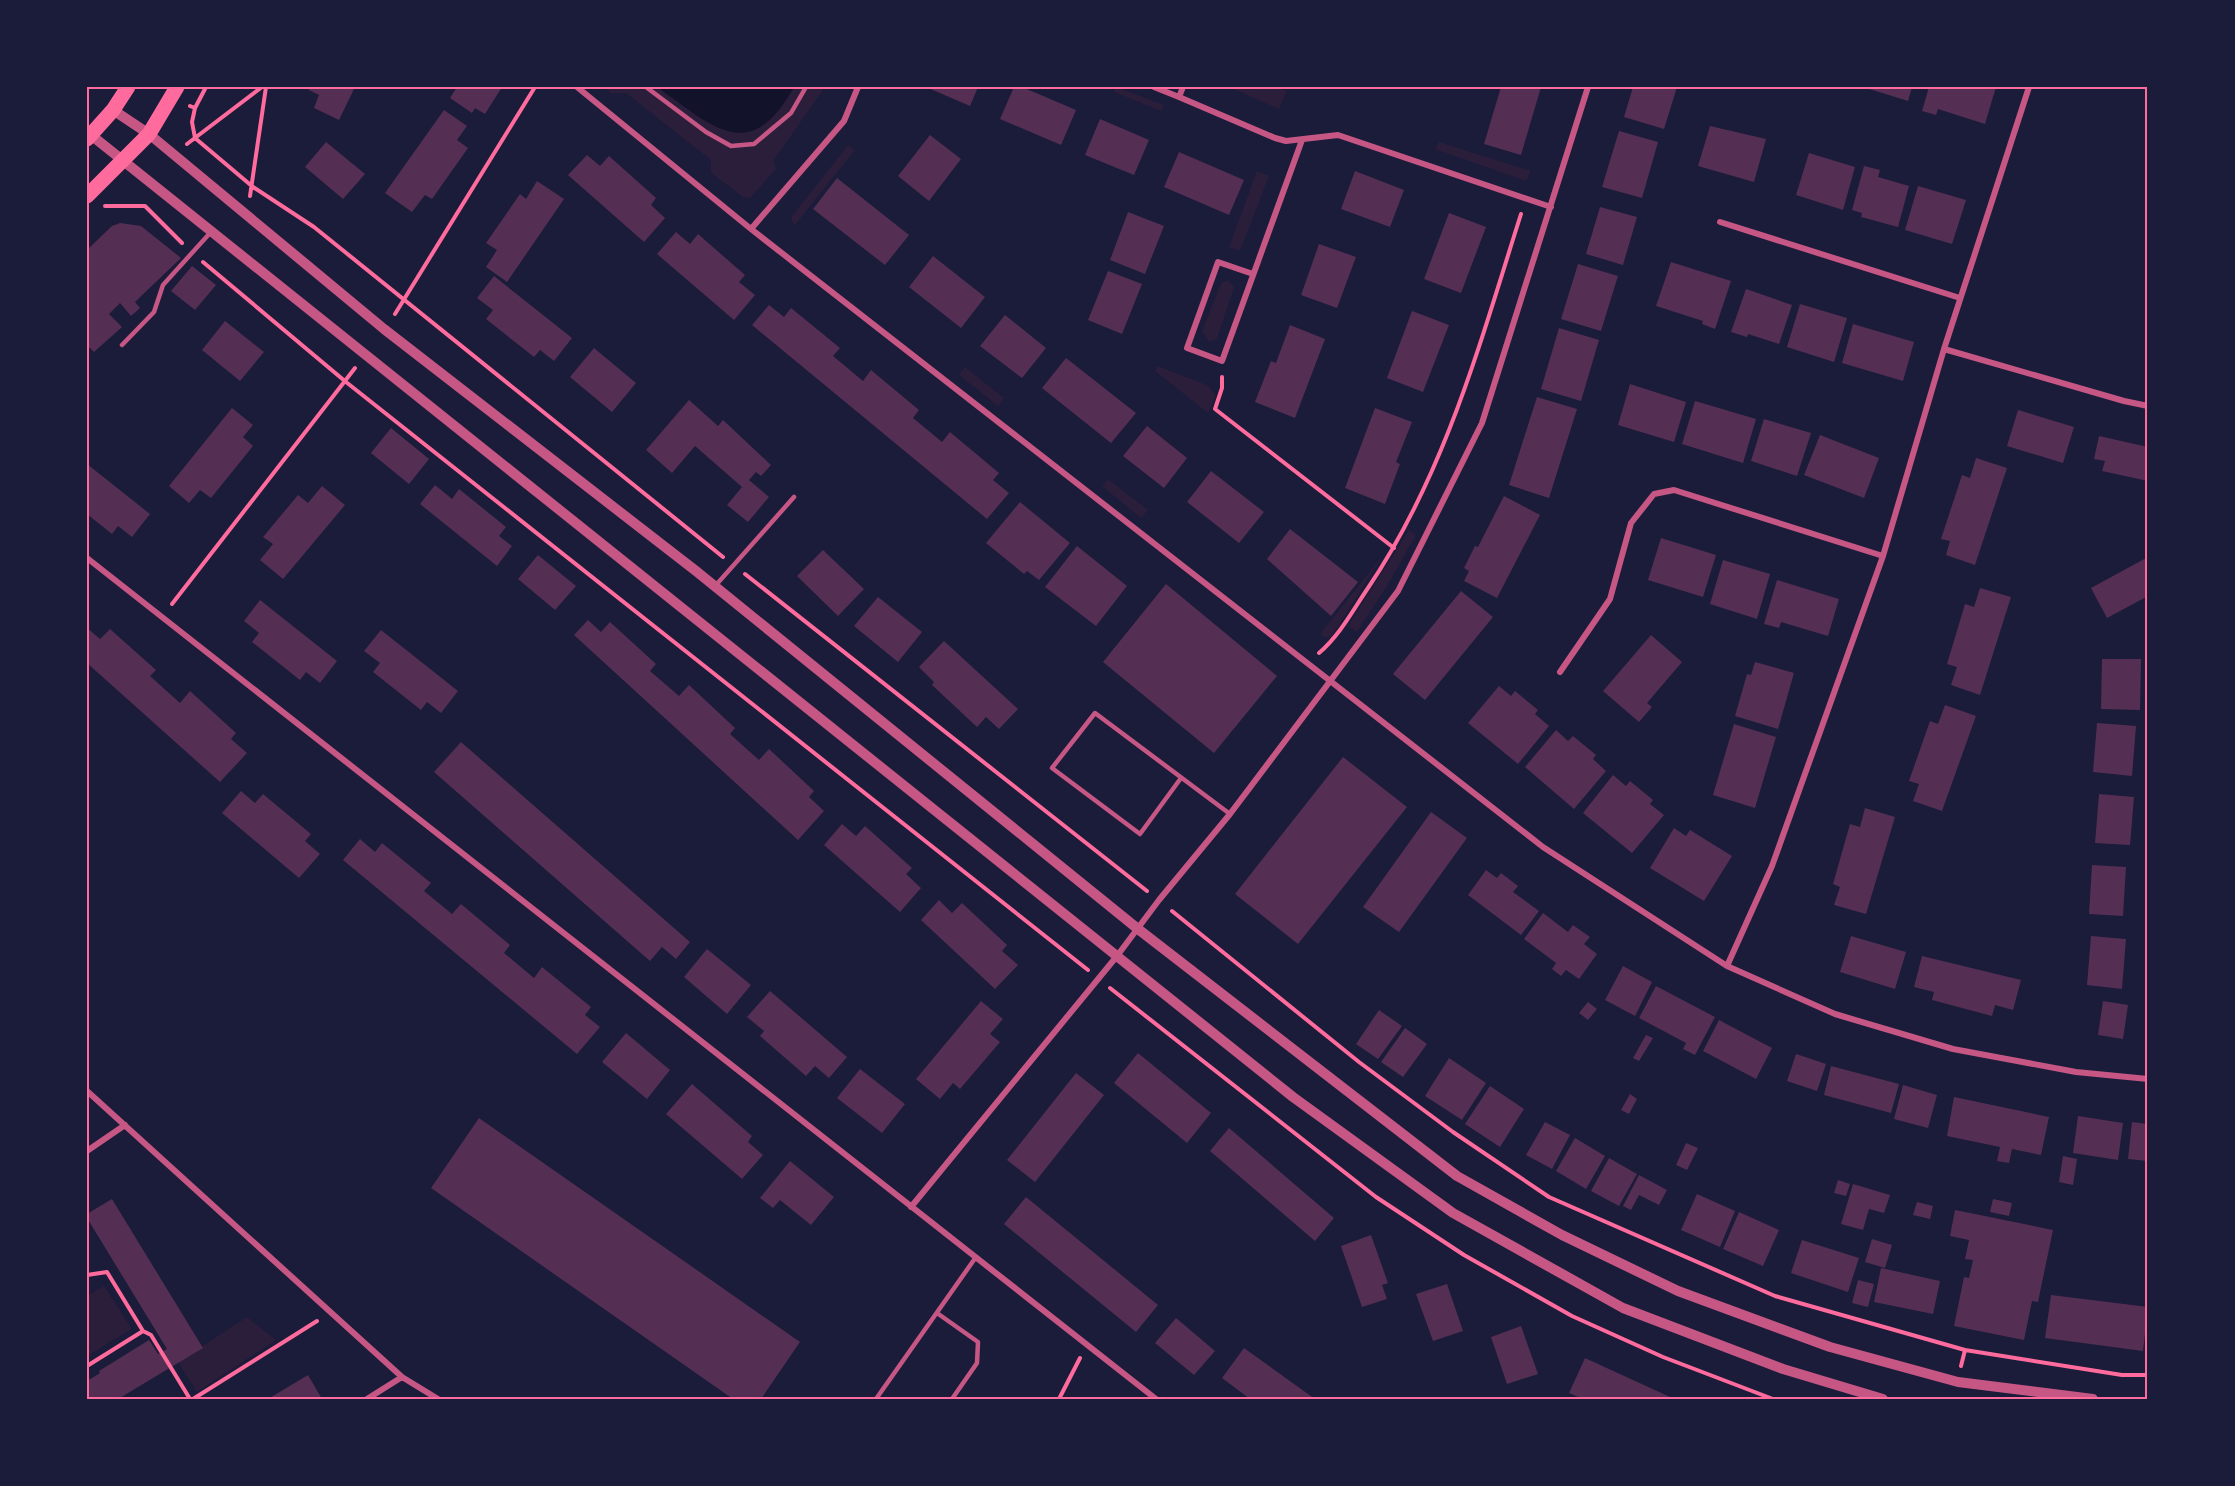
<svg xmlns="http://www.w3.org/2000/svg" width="2235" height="1486" font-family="Manrope,sans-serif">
<rect width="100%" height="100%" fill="#1b1b3a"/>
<!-- green -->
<path fill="#2a1e3b" d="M604 87H825L774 160 776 169 750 198 743 197 711 173V160L626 93H611Z
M1116 87 1164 105 1161 111 1114 92Z
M1229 87H1277L1287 91 1279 109Z
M1439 142 1531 171 1526 181 1435 149Z
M848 145 855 150 795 225 791 220 792 216Z
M1257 171 1269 176 1240 251 1229 247Z
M1228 280 1234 287 1217 339 1209 342 1202 331 1221 283Z
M1157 366 1207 385 1216 395 1208 413 1155 371Z
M965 367 1004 398 998 406 959 375Z
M1108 479 1148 510 1141 518 1102 486Z
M1409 530 1416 535 1387 586 1357 632 1348 626Z
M1384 554 1332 636 1326 638 1320 634Z
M104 1286 132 1329 87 1356V1296Z
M247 1317 276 1340 197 1392 178 1362Z"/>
<!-- water -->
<path fill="#12122b" d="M657 87H794C750 166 713 127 657 87Z"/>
<!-- building -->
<path fill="#542f53" d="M310 87H355L339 120 314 108 319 95 309 90Z
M457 87H502L485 114 475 108 472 113 450 98Z
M926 87H978L970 106Z
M1014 87H1022L1076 110 1061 145 1000 119Z
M1501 87H1541L1521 155 1484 144Z
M1633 87H1677L1664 129 1624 117Z
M1863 87H1912L1908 101Z
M1929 87H1996L1985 124 1938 109 1936 115 1922 111Z
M444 110 467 126 457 140 468 148 432 199 425 195 412 212 385 193Z
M1100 119 1149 140 1134 175 1085 155Z
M1710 126 1766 139 1754 182 1698 166Z
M1619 131 1658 142 1642 198 1602 187Z
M930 135 961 159 929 201 898 176Z
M326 142 365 174 343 199 305 167Z
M1179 152 1244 180 1229 215 1164 187Z
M1809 153 1855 167 1843 210 1796 195Z
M587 155 600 166 609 156 656 198 651 205 665 218 644 242 568 175Z
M1864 166 1880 170 1878 177 1909 186 1898 227 1861 217 1862 213 1852 210Z
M1355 171 1404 190 1390 227 1341 209Z
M837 178 909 235 885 265 813 209Z
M537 181 564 199 507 282 486 267 497 250 486 243 520 194 526 199Z
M1918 186 1966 200 1952 244 1905 230Z
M1600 207 1637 217 1623 265 1586 254Z
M1128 212 1164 226 1145 274 1110 260Z
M1449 213 1486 227 1461 293 1424 279Z
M120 223 141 226 181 258 135 302 140 308 131 316 120 303 109 314 122 327 94 352 89 347 87 348V250L112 226Z
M676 232 690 244 698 234 745 275 739 282 755 295 734 320 657 254Z
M1319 244 1356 257 1337 308 1301 295Z
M933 256 985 297 961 328 909 287Z
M1671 262 1731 281 1715 329 1702 324 1703 321 1656 306Z
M1578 264 1618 276 1601 331 1561 319Z
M192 266 216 285 195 310 171 291Z
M1108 271 1142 284 1122 334 1088 320Z
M494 276 572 338 554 361 540 350 534 357 486 319 493 310 477 298Z
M1746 289 1792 305 1779 344 1748 334 1747 337 1731 332Z
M1800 304 1847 318 1834 362 1787 347Z
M769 305 784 317 791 308 840 348 833 356 863 381 871 370 919 410 913 418 942 442 950 432 999 473 993 480 1009 493 987 519 752 325Z
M1412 311 1449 325 1423 392 1387 378Z
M1005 315 1046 348 1022 378 980 346Z
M225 321 264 352 240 381 202 350Z
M1853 324 1914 342 1903 381 1842 363Z
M1290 325 1325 339 1295 418 1255 402 1271 361 1276 363Z
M1559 328 1599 340 1581 401 1541 389Z
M594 348 636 383 612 412 570 377Z
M1066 358 1136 413 1111 443 1042 388Z
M1630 384 1686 402 1674 442 1618 425Z
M1537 397 1577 409 1549 498 1509 485Z
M689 400 718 426 723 420 771 465 761 476 756 472 749 480 769 497 748 522 727 505 742 487 695 446 672 473 646 450Z
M1695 401 1756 419 1743 463 1682 444Z
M232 408 253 425 243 437 253 446 211 498 200 490 189 503 169 486Z
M1375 408 1412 422 1396 462 1400 464 1385 504 1345 488Z
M2018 410 2074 427 2063 463 2007 446Z
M1764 419 1811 433 1797 476 1751 461Z
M1147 426 1187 458 1164 488 1123 456Z
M391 428 429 459 409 484 371 453Z
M1820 435 1879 458 1864 498 1804 475Z
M2099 436 2148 447V481L2102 471 2105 461 2094 459Z
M1976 458 2007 468 1975 565 1946 555 1950 541 1941 539 1962 475 1970 478Z
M87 464 150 514 132 537 118 526 112 534 87 514Z
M1211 471 1264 512 1239 543 1187 502Z
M435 485 452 499 459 489 506 527 499 536 512 546 497 566 420 504Z
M322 486 345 505 283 579 260 560 273 544 263 537 298 495 308 503Z
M1504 496 1540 515 1497 598 1464 581 1469 571 1464 568 1475 546 1478 547Z
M1020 502 1070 543 1039 580 1027 571 1024 574 986 543Z
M1290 529 1358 582 1331 616 1267 559Z
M1661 538 1716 555 1703 597 1648 580Z
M1077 546 1127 586 1096 626 1045 587Z
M823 550 864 589 838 616 797 576Z
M538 555 576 586 555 610 518 579Z
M2148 557V596L2107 618 2091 588Z
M1723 560 1770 574 1757 619 1710 604Z
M1777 580 1839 599 1828 636 1781 622 1779 628 1764 624Z
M1166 584 1277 676 1214 753 1103 662Z
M1980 588 2011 597 1980 695 1951 685 1957 667 1947 664 1965 604 1974 607Z
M1461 591 1493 617 1425 700 1393 674Z
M878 597 922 632 898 662 854 626Z
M260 600 337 661 320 683 306 672 300 680 252 642 259 633 244 621Z
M588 620 601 632 610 622 656 664 650 671 679 696 689 685 735 728 730 734 759 760 769 749 814 791 809 797 824 811 798 840 574 635Z
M87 628 100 639 110 629 156 670 150 676 180 703 190 691 236 733 231 739 247 753 220 782 87 663Z
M381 630 458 691 441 713 427 702 421 710 373 672 380 663 364 651Z
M1651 635 1682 662 1647 703 1652 707 1639 722 1603 691Z
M944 641 1018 709 999 729 986 717 977 727 932 685 934 682 919 667Z
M2102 659H2141L2140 710 2101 709Z
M1755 662 1794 673 1778 729 1735 716 1747 674 1751 675Z
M1499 686 1511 696 1515 691 1538 710 1535 714 1549 726 1518 764 1468 723Z
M1945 705 1976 716 1942 811 1913 801 1919 784 1909 781 1930 721 1938 724Z
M2097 723 2136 726 2132 776 2093 772Z
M1734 724 1776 737 1755 808 1713 795Z
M1556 730 1568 741 1573 736 1596 755 1593 759 1606 771 1574 809 1525 767Z
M461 742 690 942 676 959 662 947 650 961 434 772Z
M1343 757 1407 807 1298 944 1235 894Z
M1613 775 1626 786 1630 781 1653 800 1650 804 1664 815 1632 853 1583 813Z
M241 791 255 803 263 794 311 834 305 841 320 854 299 878 222 813Z
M2099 794 2134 797 2130 845 2095 843Z
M1865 808 1895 817 1866 914 1834 905 1840 887 1833 884 1850 824 1860 827Z
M1431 812 1467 838 1399 932 1363 907Z
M842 824 856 836 865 826 912 868 906 874 921 888 900 912 824 845Z
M1674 828 1686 836 1690 830 1732 856 1704 901 1650 868Z
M360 839 375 852 382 843 431 883 424 891 452 914 461 904 510 945 504 953 534 978 542 967 591 1007 585 1015 600 1027 577 1054 343 860Z
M2092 865 2126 867 2123 916 2089 914Z
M1486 870 1497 878 1501 873 1518 886 1513 892 1539 911 1521 935 1468 895Z
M939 900 952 913 962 903 1007 945 1002 951 1018 965 995 989 921 920Z
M1543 913 1568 932 1573 925 1590 937 1584 944 1597 954 1579 979 1566 970 1561 976 1552 969 1556 963 1524 939Z
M1851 936 1906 952 1895 989 1840 972Z
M2091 936 2126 939 2122 989 2087 985Z
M707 949 751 985 727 1014 684 977Z
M1922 956 2021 980 2013 1010 1995 1005 1992 1016 1932 1000 1934 992 1914 987Z
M1623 966 1652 982 1635 1016 1605 1000Z
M1656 986 1715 1017 1695 1055 1683 1049 1686 1043 1639 1018Z
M770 991 847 1057 829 1078 815 1066 806 1076 760 1036 764 1031 747 1017Z
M981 1001 1003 1019 990 1034 1000 1042 960 1089 953 1083 940 1099 916 1079Z
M2103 1001 2128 1005 2123 1039 2098 1035Z
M1588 1002 1597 1009 1588 1020 1579 1013Z
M1379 1010 1402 1026 1378 1059 1356 1044Z
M1719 1020 1772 1048 1756 1079 1703 1051Z
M1405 1028 1427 1044 1403 1077 1381 1062Z
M626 1033 670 1070 647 1099 602 1062Z
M1646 1035 1653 1038 1639 1061 1633 1058Z
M1138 1053 1211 1113 1187 1143 1114 1083Z
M1796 1054 1826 1064 1817 1091 1787 1081Z
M1449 1058 1486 1083 1462 1120 1425 1096Z
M1831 1066 1899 1084 1891 1113 1824 1095Z
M860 1069 905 1104 882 1133 837 1098Z
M1076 1073 1104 1095 1035 1182 1007 1160Z
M692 1084 752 1136 748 1142 763 1155 742 1179 666 1114Z
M1903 1085 1937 1095 1928 1128 1894 1119Z
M1490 1086 1524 1109 1500 1147 1465 1124Z
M1630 1094 1637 1099 1629 1114 1621 1110Z
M1954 1097 2049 1117 2041 1155 2012 1149 2009 1163 1997 1161 2000 1147 1947 1136Z
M2078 1116 2123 1123 2118 1160 2073 1153Z
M479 1118 800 1342 761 1399H733L431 1188Z
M1545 1122 1570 1135 1552 1169 1526 1155Z
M2132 1122 2148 1124V1161L2128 1159Z
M1229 1128 1334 1218 1315 1241 1210 1151Z
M1575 1138 1605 1156 1586 1189 1556 1171Z
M1686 1143 1698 1148 1687 1170 1676 1165Z
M2063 1156 2077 1159 2073 1185 2059 1182Z
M1609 1158 1637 1174 1619 1206 1591 1191Z
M790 1161 834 1197 811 1225 780 1200 773 1208 760 1198Z
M1639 1175 1667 1190 1659 1205 1639 1195 1631 1210 1623 1206Z
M1838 1180 1850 1184 1846 1196 1834 1193Z
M1853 1184 1890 1195 1884 1213 1869 1209 1863 1230 1841 1224Z
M1697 1194 1735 1211 1720 1247 1681 1230Z
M1026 1197 1158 1305 1136 1332 1004 1224Z
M112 1199 203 1348 118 1399H87V1381L100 1373 99 1371 149 1340 158 1354 167 1349 87 1218V1214Z
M1993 1199 2012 1203 2009 1216 1990 1212Z
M1917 1202 1933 1206 1930 1219 1913 1215Z
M1955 1210 2053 1230 2038 1302 2032 1301 2024 1340 1954 1326 1964 1277 1969 1278 1973 1260 1965 1259 1969 1240 1950 1236Z
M1739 1212 1779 1230 1763 1266 1723 1249Z
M1371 1235 1388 1283 1382 1285 1387 1299 1362 1307 1341 1246Z
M1872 1239 1892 1245 1885 1268 1865 1262Z
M1802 1240 1859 1258 1848 1292 1791 1273Z
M1881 1268 1940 1281 1933 1314 1874 1302Z
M1858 1280 1874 1284 1868 1307 1852 1303Z
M1447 1284 1463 1331 1433 1341 1416 1294Z
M2051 1295 2148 1307 2143 1351 2045 1338Z
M1176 1318 1215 1351 1194 1375 1155 1343Z
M1521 1326 1538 1374 1507 1384 1491 1337Z
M1244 1348 1315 1399H1250L1222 1378Z
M1585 1358 1670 1397V1399H1583L1569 1393Z
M308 1375 322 1399H268Z"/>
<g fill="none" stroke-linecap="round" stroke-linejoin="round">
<!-- path -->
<path stroke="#ff6b9d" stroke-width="4" d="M190 106 195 108 192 122 195 138 253 187 314 227 723 557
M195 108 206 87
M187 144 262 87
M250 196 266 87
M105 206H145
M145 206 182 243
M203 262 346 382 1088 970
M395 314 535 87
M1222 377V388L1215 409 1394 548
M745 574 1147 891
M172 604 355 368
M1319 653C1340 635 1353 610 1368 588 1445 474 1480 343 1521 214
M1172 911 1359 1062 1453 1132 1549 1197 1775 1296 1965 1350 1961 1366
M1110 988 1376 1197 1464 1255 1572 1316 1663 1357 1773 1399
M87 1275 107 1272 143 1331 87 1366
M143 1331 151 1335 190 1399
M1965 1350 2122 1375H2148
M193 1399 317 1321
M1059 1399 1080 1358"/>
<!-- service -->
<path stroke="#c65784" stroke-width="4.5" d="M646 87 706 132 731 146 754 144 791 113 806 87
M122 345 154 312 163 285 210 233
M716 585 794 497
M1181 778 1140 834 1052 768 1095 713 1230 814
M937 1313 978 1342 977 1363 952 1399
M876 1399 976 1257"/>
<!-- minor -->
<path stroke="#c65784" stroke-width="6" d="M577 87 751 229 1543 847 1727 966 1835 1014 1953 1049 2076 1072 2148 1079
M1154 87 1179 97 1183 87
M1179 97 1275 138 1286 141 1338 135 1551 207
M1720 222 1960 298
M751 229 844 121 858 87
M1253 274 1218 262 1187 348 1222 361 1302 140
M1944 349 2124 401 2148 406
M87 558 1156 1399
M1560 672 1610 599 1631 523 1654 494 1674 490 1883 556
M1727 966 1772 866 1883 556 1944 349 2029 87
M87 1091 402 1377 438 1399
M87 1151 125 1125
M911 1207 1117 956 1159 900 1230 814 1398 591 1482 423 1588 87
M367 1399 402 1377"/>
<!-- tertiary -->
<path stroke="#c65784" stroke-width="10" d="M113 110 149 134 384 329 696 571 1138 929 1457 1176 1562 1235 1678 1291 1830 1347 1958 1382 2093 1399
M91 135 1293 1097 1453 1213 1623 1308 1783 1369 1883 1399"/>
<!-- primary -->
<path stroke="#ff6b9d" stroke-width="15" d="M87 139 113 110 128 87
M87 196 149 134 177 87"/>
</g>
<!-- border -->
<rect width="2235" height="1486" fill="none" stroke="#1b1b3a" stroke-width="177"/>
<rect x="88" y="88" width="2058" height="1310" fill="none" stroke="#ff6b9d" stroke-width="2"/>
</svg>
